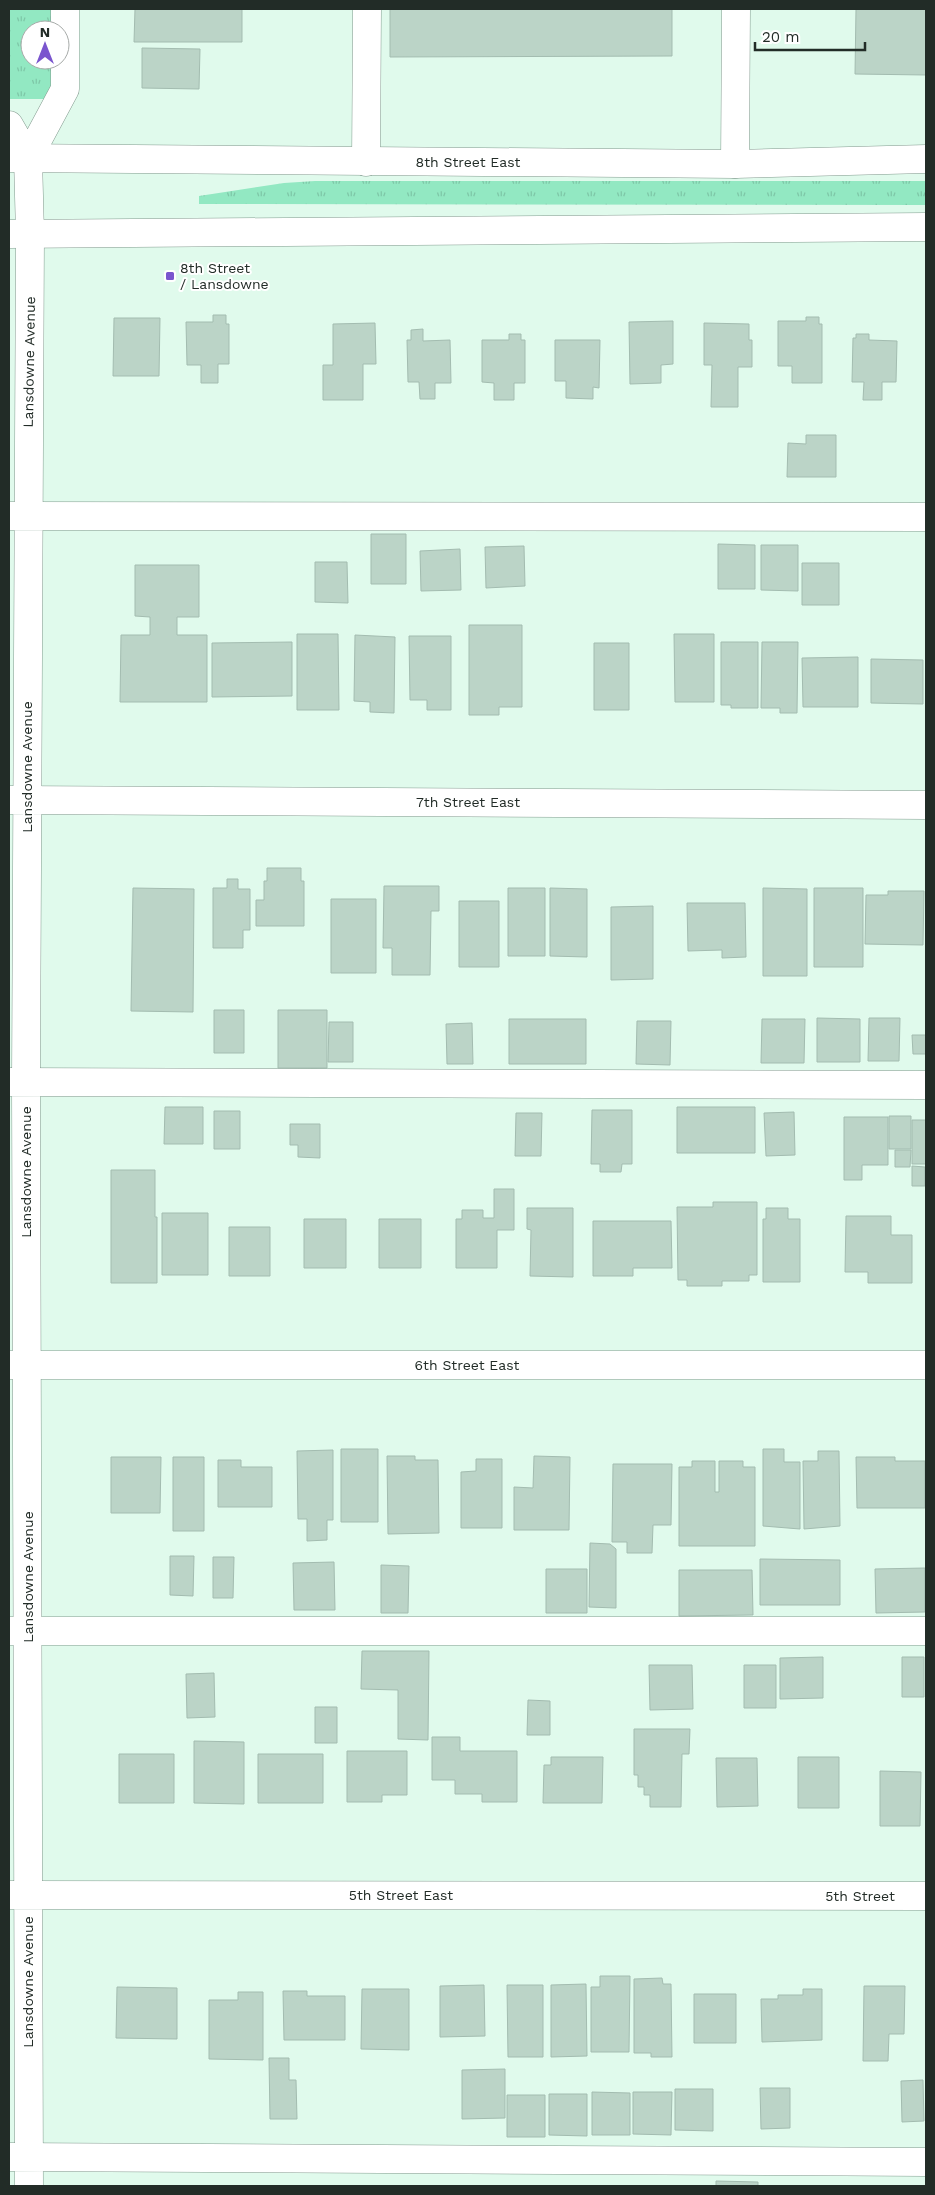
<svg xmlns="http://www.w3.org/2000/svg" width="935" height="2195" font-family="'Work Sans',sans-serif">
<defs>
<pattern id="grass-tufts" width="24" height="20" patternUnits="userSpaceOnUse" patternTransform="scale(1.25)"><rect width="24" height="20" fill="#92e8c2"/><path d="M3 7l-1-3M5 7V3M7 7l1-3M15 17l-1-3M17 17v-4M19 17l1-3" fill="none" stroke="#7ec7a7"/></pattern>
</defs>
<rect width="100%" height="100%" fill="#e0faec"/>
<!-- grass -->
<path fill="url(#grass-tufts)" d="M9 9H52V30H30V60H52V95L46 99H9Z
M315 181H926V205L199 204V196L284 183Z"/>
<!-- building -->
<path fill="#bbd4c7" stroke="#a3bcb0" d="M135 9H242V42H134Z
M390 9H672V56L390 57Z
M856 9H926V75L855 74Z
M142 48 200 49 199 89 142 88Z
M213 315H226V324H229V364H218V383H201V365H187L186 322H213Z
M806 317H819V324H822V383H792V366H778V321H806Z
M114 318H160L159 376H113Z
M673 321V364L661 365V383L630 384 629 322Z
M375 323 376 364H363V400H323V365H333V324Z
M704 323 749 324V340H752V367H738V407H711L712 365H704Z
M423 329V341L450 340 451 383H435V399H420L419 382H408L407 340H411V330Z
M509 334H521V340H525V383H514V400H494V383L482 382V340H509Z
M856 334H869V340L897 341 896 382H882V400H863L864 382H852L853 338H856Z
M555 340H600L599 388 593 387V399L566 398V381H555Z
M806 435H836V477H787L788 443 806 444Z
M371 534H406V584H371Z
M718 544 755 545V589H718Z
M761 545H798V591L761 590Z
M524 546 525 586 486 588 485 547Z
M460 549 461 590 421 591 420 551Z
M315 562H347L348 603 315 602Z
M802 563H839V605H802Z
M135 565H199V617H177V635H207V702H120L121 635H150V617L135 616Z
M469 625H522V707H499V715H469Z
M297 634H338L339 710H297Z
M674 634H714V702H675Z
M355 635 395 637 394 713 370 712V702L354 701Z
M409 636H451V710H427V700H410Z
M292 642V696L212 697V643Z
M721 642H758V708H731V705H721Z
M762 642H798L797 713H780V708H761Z
M594 643H629V710H594Z
M858 657V707H803L802 658Z
M871 659 923 660V704L871 703Z
M267 868H301V881H304V926H256V900H264V881H267Z
M227 879H238V889H250V930H243V948H213V888H227Z
M384 886H439V911H431L430 975H392V948H383Z
M133 888 194 889 193 1012 131 1011Z
M508 888H545V956H508Z
M550 888 587 889V957L550 956Z
M763 888 807 889V976H763Z
M814 888H863V967H814Z
M888 891H924L923 945 865 944 866 895H888Z
M331 899H376V973H331Z
M459 901H499V967H459Z
M687 903H745L746 957 722 958V950L688 951Z
M653 906V979L611 980V907Z
M214 1010H244V1053H214Z
M278 1010H327V1068H278Z
M817 1018 860 1019V1062H817Z
M869 1018H900L899 1061H868Z
M509 1019H586V1064H509Z
M762 1019H805L804 1063H761Z
M637 1021H671L670 1065 636 1064Z
M329 1022H353V1062H328Z
M472 1023 473 1064H447L446 1024Z
M912 1035H926V1054H913Z
M165 1107H203V1144H164Z
M677 1107H755V1153H677Z
M592 1110H632V1164H622L621 1172H600V1164H591Z
M214 1111H240V1149H214Z
M794 1112 795 1155 766 1156 764 1113Z
M516 1113H542L541 1156H515Z
M889 1116H911V1149H889Z
M844 1117H888V1165H862V1180H844Z
M912 1120H926V1164H912Z
M290 1124H320V1158L298 1157V1145H290Z
M895 1150H911L910 1167H895Z
M912 1166 925 1167V1186H912Z
M111 1170H155V1217H157V1283H111Z
M494 1189H514V1230H497V1268H456V1219H462V1210H483V1218H494Z
M713 1202H757V1275H749V1281H722V1286H687V1280H678L677 1207H713Z
M527 1208H573V1277L530 1276 531 1230 527 1229Z
M766 1208H788V1219H800V1282H763V1219H766Z
M162 1213H208V1275H162Z
M846 1216H891V1235H912V1283H868V1272H845Z
M304 1219H346V1268H304Z
M379 1219H421V1268H379Z
M593 1221H671L672 1268H633V1276H593Z
M229 1227H270V1276H229Z
M341 1449H378V1522H341Z
M763 1449H784V1462H800V1529L763 1526Z
M333 1450V1520H327V1540L307 1541V1519H298L297 1451Z
M818 1451H839L840 1526 804 1529 803 1461H818Z
M387 1456H415V1460H438L439 1533 388 1534Z
M534 1456 570 1457 569 1530H514V1487L533 1488Z
M111 1457H161L160 1513H111Z
M173 1457H204V1531H173Z
M856 1457H895V1461H925V1508H857Z
M476 1459H502V1528H461V1472L476 1471Z
M218 1460H241V1467H272V1507H218Z
M692 1461H715V1492H719V1461H743V1467H755V1546H679V1467H692Z
M613 1464H672L671 1525H653L652 1553H627V1542H612Z
M590 1543 610 1544 616 1549V1608L589 1607Z
M170 1556H194L193 1596 170 1595Z
M213 1557H234L233 1598H213Z
M760 1559 840 1560V1605H760Z
M334 1562 335 1610H294L293 1563Z
M381 1565 409 1566 408 1613H381Z
M925 1568V1612L876 1613 875 1569Z
M546 1569H587V1613H546Z
M679 1570H752L753 1615 679 1616Z
M362 1651H429L428 1740 398 1739V1690L361 1689Z
M823 1657V1698L780 1699V1658Z
M902 1657H924V1697H902Z
M649 1665H692L693 1709 650 1710Z
M744 1665H776V1708H744Z
M214 1673 215 1717 187 1718 186 1674Z
M528 1700 550 1701V1735H527Z
M315 1707H337V1743H315Z
M634 1729H690L689 1754H682L681 1807H650V1795H644V1787H638V1775H634Z
M432 1737H460V1751H517V1802H482V1794H455V1780H432Z
M194 1741 244 1742V1804L194 1803Z
M347 1751H407V1795H382V1802H347Z
M119 1754H174V1803H119Z
M258 1754H323V1803H258Z
M551 1757H603L602 1803H543L544 1765H551Z
M798 1757H839V1808H798Z
M716 1758H757L758 1806 717 1807Z
M880 1771 921 1772 920 1826H880Z
M600 1976H630L629 2052H591V1987H600Z
M662 1978 663 1984H671L672 2057H651V2053H634V1979Z
M586 1984 587 2056 551 2057V1985Z
M484 1985 485 2036 440 2037V1986Z
M507 1985H543V2057H508Z
M864 1986H905L904 2034H889L888 2061H863Z
M117 1987 177 1988V2039L116 2038Z
M362 1989H409V2050L361 2049Z
M803 1989H822V2040L762 2042 761 1999H778V1995H803Z
M283 1991H307V1996H345V2040H284Z
M238 1992H263V2060L209 2059V2000H238Z
M694 1994H736V2043H694Z
M269 2058H289V2080H296L297 2119H270Z
M505 2069V2118L462 2119V2070Z
M923 2080 924 2121 902 2122 901 2081Z
M760 2088H790V2128L761 2129Z
M675 2089H713V2131L675 2130Z
M592 2092 630 2093V2135H592Z
M633 2092H672L671 2135 633 2134Z
M549 2094H587V2136L549 2135Z
M507 2095H545V2137H507Z
M716 2181 758 2182V2186H716Z"/>
<g fill="none" stroke-linecap="round" stroke-linejoin="round">
<defs>
<path id="minor" d="M9 125 28 158 30 234 26 1082 29 2186
M28 158 65 89V9
M366 162 367 9
M735 164 736 9
M10 516 926 517
M10 800 926 805
M9 1082 926 1085
M10 1365H926
M10 1631H926
M10 1895 926 1896
M9 2157 926 2162"/>
<path id="major" d="M9 158 735 164 926 159
M9 234 926 227"/>
</defs>
<!-- minor casing -->
<use href="#minor" stroke="#829a8e" stroke-width="29"/>
<!-- major casing -->
<use href="#major" stroke="#829a8e" stroke-width="29"/>
<!-- minor -->
<use href="#minor" stroke="#fff" stroke-width="28"/>
<!-- major -->
<use href="#major" stroke="#fff" stroke-width="28"/>
</g>
<!-- markers -->
<rect fill="#7a55ce" stroke="#fff" stroke-width="2" x="165" y="271" width="10" height="10" rx="2.5"/>
<g text-anchor="middle" stroke-width="4" stroke-linejoin="round" paint-order="stroke">
<!-- street labels -->
<g font-size="14" fill="#222c27" stroke="#fff">
<text x="468" y="167">8th Street East</text>
<text transform="translate(29 362) rotate(-89)" y="5">Lansdowne Avenue</text>
<text transform="translate(27 767) rotate(-90)" y="5">Lansdowne Avenue</text>
<text x="468" y="807">7th Street East</text>
<text transform="translate(26 1172) rotate(-90)" y="5">Lansdowne Avenue</text>
<text x="467" y="1370">6th Street East</text>
<text transform="translate(28 1577) rotate(-90)" y="5">Lansdowne Avenue</text>
<text x="401" y="1900">5th Street East</text>
<text x="860" y="1901">5th Street</text>
<text transform="translate(28 1982) rotate(-90)" y="5">Lansdowne Avenue</text>
</g>
<!-- poi labels -->
<g font-size="14" fill="#222c27" stroke="#fff" text-anchor="start">
<text x="180" y="273">8th Street<tspan x="180" dy="16">/ Lansdowne</tspan></text>
</g>
</g>
<!-- border -->
<rect width="935" height="2195" fill="none" stroke="#222c27" stroke-width="20"/>
<!-- north arrow -->
<g transform="translate(45 45)"><circle r="24" fill="#ffffff" stroke="#a7aba9"/>
<path d="M0-4L9 19L0 12L-9 19Z" fill="#7a55ce"/>
<text y="-8" font-size="14" font-weight="bold" text-anchor="middle" fill="#222c27">N</text>
</g>
<!-- scale -->
<path d="M755 42v8h110v-8" fill="none" stroke="#222c27" stroke-width="2.5"/>
<text x="762" y="42" font-size="15" fill="#222c27" stroke="#ffffff" stroke-width="4" paint-order="stroke">20 m</text>
</svg>
